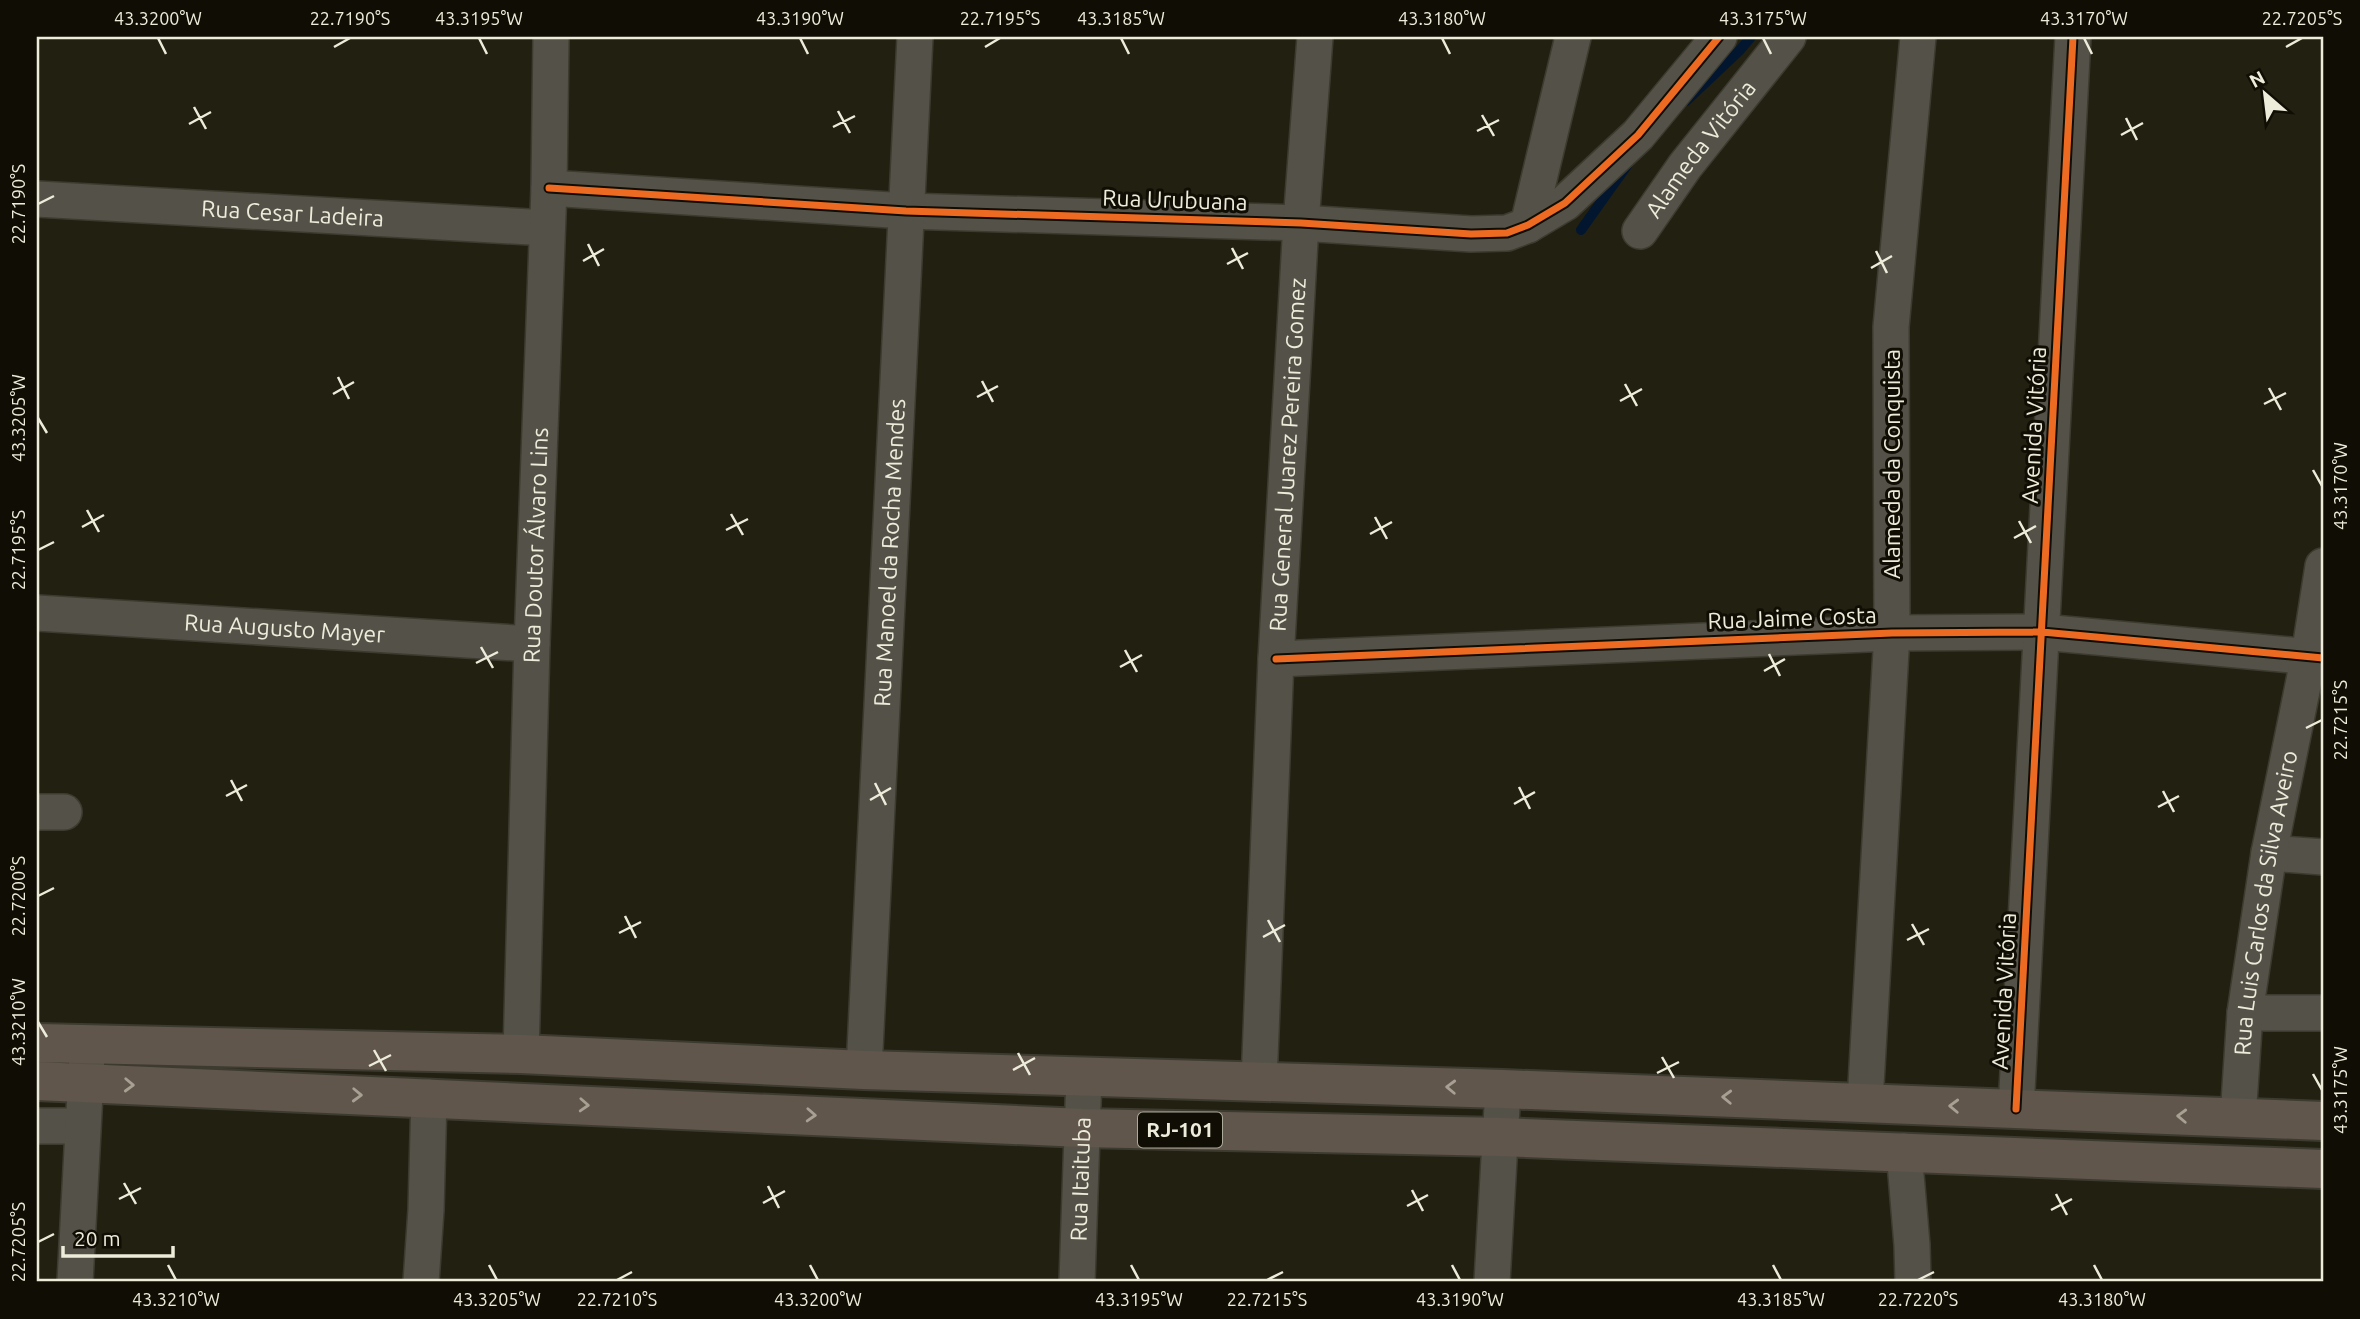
<svg xmlns="http://www.w3.org/2000/svg" width="2360" height="1319" font-family="Ubuntu,sans-serif">
<rect width="100%" height="100%" fill="#222011"/>
<g fill="none" stroke-linecap="round" stroke-linejoin="round">
<!-- stream -->
<path stroke="#031630" stroke-width="10" d="M1686 101 1740 50 1751 37
M1581 230 1628 164"/>
<defs>
<g id="street">
<path d="M549 188 906 211 1301 223 1471 234 1507 233 1528 225 1565 203 1638 135 1719 37"/>
<path id="s1" d="M37 199 547 228"/>
<path d="M1528 225 1573 37"/>
<path id="s2" d="M1640 231 1685 166 1788 37"/>
<path id="s3" d="M37 613 532 644"/>
<path d="M1276 659 1892 633 2042 632 2323 658"/>
<path d="M37 812H64"/>
<path d="M2269 853 2323 857"/>
<path d="M2245 1013H2323"/>
<path id="s4" d="M521 1054 532 644 549 188 551 37"/>
<path id="s5" d="M864 1070 915 37"/>
<path id="s6" d="M1259 1082 1276 659 1301 223 1315 37"/>
<path d="M1865 1102 1892 633 1891 327 1918 37"/>
<path d="M2016 1109 2073 37"/>
<path id="s7" d="M2238 1118 2245 1013 2269 853 2309 656 2323 566"/>
<path d="M37 1126H82"/>
<path d="M1904 1151 1912 1245 1913 1282"/>
<path d="M75 1282 87 1055"/>
<path d="M421 1282 426 1210 429 1097"/>
<path id="s8" d="M1077 1282 1084 1076"/>
<path d="M1492 1282 1503 1089"/>
</g>
<path id="primary" d="M37 1043 521 1054 864 1070 1503 1089 2323 1121
M37 1081 1082 1128 1500 1137 2323 1169"/>
</defs>
<!-- street casing -->
<use href="#street" stroke="#3d3b30" stroke-width="38"/>
<!-- primary casing -->
<use href="#primary" stroke="#3d3b30" stroke-width="42"/>
<!-- street -->
<use href="#street" stroke="#545248" stroke-width="35"/>
<!-- primary -->
<use href="#primary" stroke="#61564c" stroke-width="38"/>
<defs>
<path id="cycleway" d="M549 188 906 211 1301 223 1471 234 1507 233 1528 225 1565 203 1638 135 1719 37
M1276 659 1892 633 2042 632 2323 658
M2016 1109 2073 37"/>
</defs>
<!-- cycleway casing -->
<use href="#cycleway" stroke="#100e04" stroke-width="11"/>
<!-- cycleway -->
<use href="#cycleway" stroke="#ed6a23" stroke-width="7"/>
</g>
<!-- one-way arrows -->
<defs><path id="oneway-chevron" d="M-2-3.5L2.5 0L-2 3.5" fill="none" stroke-width="1.6" stroke-linecap="round" stroke-linejoin="round" transform="scale(1.75)"/></defs>
<g stroke="#a7a093">
<use href="#oneway-chevron" transform="translate(129 1085) rotate(2)"/>
<use href="#oneway-chevron" transform="translate(1451 1087) rotate(-178)"/>
<use href="#oneway-chevron" transform="translate(357 1095) rotate(2)"/>
<use href="#oneway-chevron" transform="translate(1727 1097) rotate(-178)"/>
<use href="#oneway-chevron" transform="translate(584 1105) rotate(3)"/>
<use href="#oneway-chevron" transform="translate(1954 1106) rotate(-178)"/>
<use href="#oneway-chevron" transform="translate(811 1115) rotate(3)"/>
<use href="#oneway-chevron" transform="translate(2182 1116) rotate(-178)"/>
</g>
<!-- ticks -->
<path fill="none" stroke="#edebda" stroke-width="2.5" d="M158 38 166 54M479 38 487 54M800 38 808 54M1121 38 1129 54M1442 38 1450 54M1763 38 1771 54M2084 38 2092 54M334 47 350 38M985 47 1000 38M2286 47 2302 38M194 107 206 129M838 111 850 133M1482 115 1494 136M2126 118 2137 140M189 124 211 112M833 127 855 116M1477 131 1499 120M2121 135 2143 123M38 204 54 196M588 244 599 266M1232 248 1243 269M1876 251 1887 273M583 261 604 249M1227 264 1248 253M1871 268 1892 256M338 377 349 399M982 381 993 402M1625 384 1637 406M2269 388 2281 410M333 394 354 382M977 397 998 386M1620 401 1642 389M2264 404 2286 393M38 418 47 433M2313 470 2322 486M87 510 99 532M731 514 743 535M1375 517 1387 539M2019 521 2031 543M82 527 104 515M726 530 748 519M1370 534 1392 522M2014 538 2036 526M38 550 54 542M481 647 493 668M1125 650 1137 672M1769 654 1780 676M476 663 498 652M1120 667 1142 655M1764 671 1785 659M2306 728 2322 720M231 780 242 801M875 783 886 805M1519 787 1530 809M2163 791 2174 812M226 796 247 785M870 800 891 788M1514 804 1535 792M2158 807 2179 796M38 896 54 888M625 916 636 938M1268 920 1280 942M1912 924 1924 945M619 933 641 922M1263 937 1285 925M1907 940 1929 929M38 1022 47 1037M374 1050 386 1071M1018 1053 1030 1075M1662 1057 1674 1078M369 1066 391 1055M1013 1070 1035 1058M1657 1073 1679 1062M2313 1074 2322 1090M124 1183 136 1204M768 1186 779 1208M1412 1190 1423 1211M2056 1194 2067 1215M119 1199 141 1188M763 1203 785 1191M1407 1206 1428 1195M2051 1210 2072 1199M38 1242 54 1234M168 1265 176 1280M489 1265 497 1280M810 1265 818 1280M1131 1265 1139 1280M1452 1265 1460 1280M1773 1265 1781 1280M2094 1265 2102 1280M617 1280 632 1272M1267 1280 1283 1272M1918 1280 1934 1272"/>
<g text-anchor="middle" stroke-width="6" stroke-linejoin="round" paint-order="stroke">
<!-- shield labels -->
<rect fill="#100e04" stroke="#aba99a" stroke-width="2" x="1138" y="1112.5" width="84" height="35" rx="5"/>
<g font-size="21" font-weight="bold" fill="#edebda">
<text x="1180" y="1137">RJ-101</text>
</g>
<!-- street labels -->
<g font-size="23" fill="#edebda" stroke="#100e04">
<text dy="8" stroke="none"><textPath href="#s2" startOffset="102">Alameda Vitória</textPath></text>
<text transform="translate(1175 200) rotate(2)" y="8">Rua Urubuana</text>
<text dy="8" stroke="none"><textPath href="#s1" startOffset="256">Rua Cesar Ladeira</textPath></text>
<text transform="translate(2034 425) rotate(-87)" y="8">Avenida Vitória</text>
<text dy="8" stroke="none"><textPath href="#s6" startOffset="628">Rua General Juarez Pereira Gomez</textPath></text>
<text transform="translate(1892 464) rotate(-90)" y="8">Alameda da Conquista</text>
<text dy="8" stroke="none"><textPath href="#s4" startOffset="509">Rua Doutor Álvaro Lins</textPath></text>
<text dy="8" stroke="none"><textPath href="#s5" startOffset="518">Rua Manoel da Rocha Mendes</textPath></text>
<text transform="translate(1792 618) rotate(-2)" y="8">Rua Jaime Costa</text>
<text dy="8" stroke="none"><textPath href="#s3" startOffset="248">Rua Augusto Mayer</textPath></text>
<text dy="8" stroke="none"><textPath href="#s7" startOffset="217">Rua Luis Carlos da Silva Aveiro</textPath></text>
<text transform="translate(2004 991) rotate(-87)" y="8">Avenida Vitória</text>
<text dy="8" stroke="none"><textPath href="#s8" startOffset="103">Rua Itaituba</textPath></text>
</g>
</g>
<!-- border -->
<rect width="2360" height="1319" fill="none" stroke="#100e04" stroke-width="77"/>
<!-- north arrow -->
<g transform="translate(2265 94) rotate(332)" stroke="#100e04" stroke-width="5" paint-order="stroke">
<path d="M0-5L12 26L0 18L-12 26Z" fill="#edebda"/>
<text y="-10" font-size="19" font-weight="bold" text-anchor="middle" fill="#edebda">N</text>
</g>
<!-- scale -->
<path d="M63 1246v10h110v-10" fill="none" stroke="#edebda" stroke-width="3.5"/>
<text x="74" y="1246" font-size="21" fill="#edebda" stroke="#100e04" stroke-width="5" paint-order="stroke">20 m</text>
<rect x="38" y="38" width="2284" height="1242" fill="none" stroke="#edebda" stroke-width="2.5"/>
<g font-size="18" text-anchor="middle" fill="#edebda">
<text x="158" y="25">43.3200°W</text>
<text x="350" y="25">22.7190°S</text>
<text x="479" y="25">43.3195°W</text>
<text x="800" y="25">43.3190°W</text>
<text x="1000" y="25">22.7195°S</text>
<text x="1121" y="25">43.3185°W</text>
<text x="1442" y="25">43.3180°W</text>
<text x="1763" y="25">43.3175°W</text>
<text x="2084" y="25">43.3170°W</text>
<text x="2302" y="25">22.7205°S</text>
<text transform="translate(19 204) rotate(-90)" y="6">22.7190°S</text>
<text transform="translate(19 418) rotate(-90)" y="6">43.3205°W</text>
<text transform="translate(2341 486) rotate(-90)" y="6">43.3170°W</text>
<text transform="translate(19 550) rotate(-90)" y="6">22.7195°S</text>
<text transform="translate(2341 720) rotate(-90)" y="6">22.7215°S</text>
<text transform="translate(19 896) rotate(-90)" y="6">22.7200°S</text>
<text transform="translate(19 1022) rotate(-90)" y="6">43.3210°W</text>
<text transform="translate(2341 1090) rotate(-90)" y="6">43.3175°W</text>
<text transform="translate(19 1242) rotate(-90)" y="6">22.7205°S</text>
<text x="176" y="1306">43.3210°W</text>
<text x="497" y="1306">43.3205°W</text>
<text x="617" y="1306">22.7210°S</text>
<text x="818" y="1306">43.3200°W</text>
<text x="1139" y="1306">43.3195°W</text>
<text x="1267" y="1306">22.7215°S</text>
<text x="1460" y="1306">43.3190°W</text>
<text x="1781" y="1306">43.3185°W</text>
<text x="1918" y="1306">22.7220°S</text>
<text x="2102" y="1306">43.3180°W</text>
</g>
</svg>
